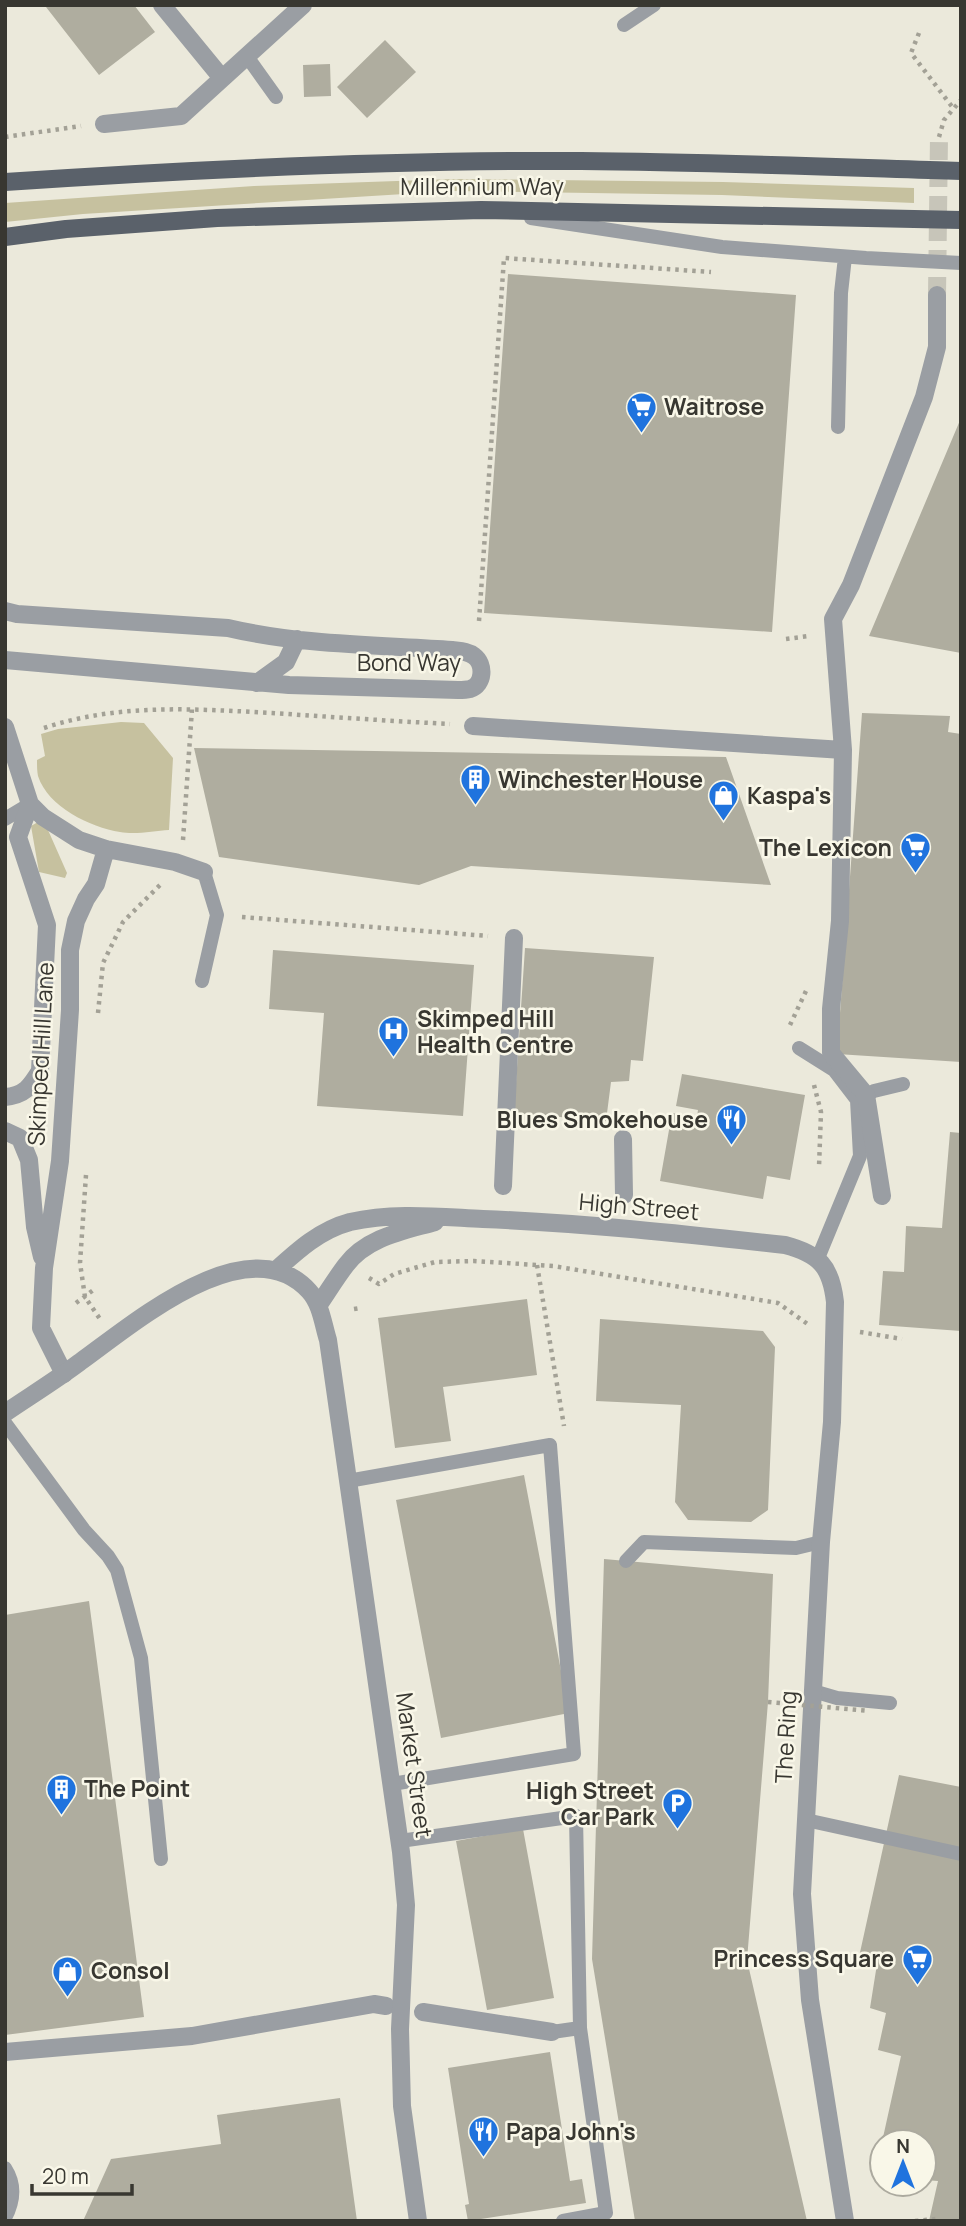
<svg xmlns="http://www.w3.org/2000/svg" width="966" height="2226" font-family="Manrope,sans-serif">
<rect width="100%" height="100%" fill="#ebe9db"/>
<!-- green -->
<path fill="#c6c19f" d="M454 179 723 182 914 188V203L722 195 453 191 83 214 5 222V203L254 186Z
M121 722 144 723 173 758 169 830C154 831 135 835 120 832 90 827 48 807 38 776 37 771 37 765 37 760L45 756 41 734 58 729Z
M38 822 48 830 67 873 65 878 39 872 31 826Z"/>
<!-- building -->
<path fill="#afad9f" d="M48 5H134L155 32 99 75 46 7Z
M385 40 416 72 367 118 337 87Z
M330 64 331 96 304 97 303 65Z
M508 274 796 295 772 632 484 613Z
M961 418V653L869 636Z
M862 713 950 716 948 732 961 734V1062L837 1054Z
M194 748 726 757 771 885 471 866 419 885 219 857Z
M525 948 654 957 643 1061 631 1060 629 1081 611 1082 606 1121 514 1113Z
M273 950 474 965 463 1116 317 1106 324 1013 269 1009Z
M682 1074 805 1095 790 1180 767 1176 763 1199 660 1181 672 1113 697 1117 698 1110 676 1106Z
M950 1132 961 1133V1331L879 1325 883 1271 904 1272 906 1226 942 1228Z
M527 1299 537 1375 443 1387 451 1441 395 1448 378 1318Z
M600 1319 763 1331 775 1347 768 1510 751 1522 688 1520 675 1502 681 1405 596 1401Z
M524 1475 569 1713 441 1738 396 1500Z
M604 1559 773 1574 768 1702 747 1960 807 2221H635L592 1959Z
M89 1601 144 2017 5 2035V1615Z
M899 1775 961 1787V2221H929L938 2181 924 2180V2142H882L901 2056 878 2050 886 2013 870 2008 877 1964 859 1957Z
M523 1829 554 1998 487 2010 456 1841Z
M550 2052 570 2181 582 2179 586 2203 468 2221 465 2205 469 2204 448 2068Z
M340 2098 357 2221H83L111 2159 221 2144 217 2115Z"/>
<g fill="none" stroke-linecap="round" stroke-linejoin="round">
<!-- pedestrian-tunnel -->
<path stroke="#c7c5b9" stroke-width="18" stroke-dasharray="18 9" stroke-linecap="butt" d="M937 295 939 137"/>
<!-- path -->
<path stroke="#a3a196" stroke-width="4.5" stroke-dasharray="3.5 5" stroke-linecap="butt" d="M919 33 911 53 953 108
M5 137 81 126
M939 137 944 120 961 100
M479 621 504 258 711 272
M786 639 809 636
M44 728C119 703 195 709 272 713 331 717 391 721 450 724
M183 840 192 709
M242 917 488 936
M98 1013 103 963 123 922 160 885
M790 1025 806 991
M814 1085 821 1112 819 1167
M86 1175 80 1263 85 1297 100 1319
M537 1265 564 1426
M369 1278 379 1284 394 1274 435 1262 474 1261 553 1266 778 1303 809 1325
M76 1303 96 1288
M354 1309 360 1308
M860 1332 902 1339
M915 2221 936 2219"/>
<!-- service -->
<path stroke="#9a9ea3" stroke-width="14" d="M624 25 654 5
M246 55 276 97
M531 218 722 247 866 258 961 263
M838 427 841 293 845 257
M5 819 30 804
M202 981 217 915 204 872
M799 1048 834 1070 857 1100 860 1156 818 1258
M858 1100 874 1091 903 1084
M5 1423 84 1530 108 1556 117 1570 141 1658 161 1859
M348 1481 550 1445 574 1754 392 1784
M626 1561 644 1542 796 1548 821 1542
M813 1691 837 1698 890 1703
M806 1820 961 1854
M400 1841 576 1816 580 2028 606 2213 563 2221
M552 2032 580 2028
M5 2168C16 2185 14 2201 5 2218"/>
<!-- pedestrian -->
<path stroke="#9a9ea3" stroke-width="18" d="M473 726 843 750
M623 1139 624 1195
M503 1186 514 938
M882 1196 866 1095 831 1053V1009L840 921 843 750 833 619 851 585 924 397 937 347V295
M423 2012 552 2032
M5 2052 192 2036 374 2004 386 2006"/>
<!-- minor -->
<path stroke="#9a9ea3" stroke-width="18" d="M162 5 221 77
M104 124 181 116 303 5
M5 611 17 614 228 628C300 645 378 645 452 650 459 651 468 651 474 656 485 664 484 685 470 689 466 690 462 690 458 690L289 685 5 660
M257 683 286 662 297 639
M5 727 30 804 43 817 79 840 106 849 175 862 204 872
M5 1097C25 1095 30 1087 40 1071L47 925 18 837 30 804
M5 1131 20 1138 29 1160 35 1227 42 1257
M64 1374 41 1328 44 1268 60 1161 70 1010V950L76 921 86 899 96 884 106 849"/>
<!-- tertiary -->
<path stroke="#9a9ea3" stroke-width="18" d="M275 1271C298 1250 320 1230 350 1222 394 1212 439 1217 483 1219 584 1223 685 1234 785 1245 819 1254 831 1266 835 1302L832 1422 821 1542 802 1894 810 2000 845 2221
M318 1306C327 1293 336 1278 346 1265 367 1237 404 1231 435 1222
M5 1413C30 1396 56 1380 80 1362 132 1325 248 1224 309 1291 321 1304 323 1324 328 1340L401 1852 406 1905 400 2029 402 2106 418 2221"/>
<!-- primary -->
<path stroke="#5a616a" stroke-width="18" d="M5 182C197 169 389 160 581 161 707 162 834 167 961 171
M5 237 66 229 217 218 481 210 961 220"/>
<!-- path-bridge -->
<path stroke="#a3a196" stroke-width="4.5" stroke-dasharray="3.5 5" stroke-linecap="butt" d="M768 1702 869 1711"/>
</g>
<!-- icons -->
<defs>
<symbol id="supermarket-pin" viewBox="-11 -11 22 30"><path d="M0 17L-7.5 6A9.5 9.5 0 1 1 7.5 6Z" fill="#1f73de" stroke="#f9f7e8"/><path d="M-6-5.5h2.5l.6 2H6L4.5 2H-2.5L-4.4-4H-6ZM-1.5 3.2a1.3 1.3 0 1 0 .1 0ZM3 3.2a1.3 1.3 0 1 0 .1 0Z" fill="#fff"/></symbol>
<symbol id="building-pin" viewBox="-11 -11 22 30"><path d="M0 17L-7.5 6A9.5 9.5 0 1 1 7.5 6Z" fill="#1f73de" stroke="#f9f7e8"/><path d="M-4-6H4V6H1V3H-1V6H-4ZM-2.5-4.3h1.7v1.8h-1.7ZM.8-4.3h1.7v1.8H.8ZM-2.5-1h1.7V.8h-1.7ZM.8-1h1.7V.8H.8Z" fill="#fff"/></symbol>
<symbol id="shop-pin" viewBox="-11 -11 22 30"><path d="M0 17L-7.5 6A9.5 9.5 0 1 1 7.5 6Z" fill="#1f73de" stroke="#f9f7e8"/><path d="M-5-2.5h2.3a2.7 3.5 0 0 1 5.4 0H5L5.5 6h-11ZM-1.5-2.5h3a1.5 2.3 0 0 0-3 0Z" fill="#fff"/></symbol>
<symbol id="hospital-pin" viewBox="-11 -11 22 30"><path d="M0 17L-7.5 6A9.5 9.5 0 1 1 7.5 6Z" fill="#1f73de" stroke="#f9f7e8"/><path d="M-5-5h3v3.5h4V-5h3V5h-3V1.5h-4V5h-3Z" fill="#fff"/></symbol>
<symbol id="restaurant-pin" viewBox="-11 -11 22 30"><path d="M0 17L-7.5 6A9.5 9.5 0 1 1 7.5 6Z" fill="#1f73de" stroke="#f9f7e8"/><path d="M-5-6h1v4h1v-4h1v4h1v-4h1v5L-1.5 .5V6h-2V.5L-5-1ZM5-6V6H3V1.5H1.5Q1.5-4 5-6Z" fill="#fff"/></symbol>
<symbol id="parking-pin" viewBox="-11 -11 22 30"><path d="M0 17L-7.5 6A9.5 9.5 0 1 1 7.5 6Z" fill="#1f73de" stroke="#f9f7e8"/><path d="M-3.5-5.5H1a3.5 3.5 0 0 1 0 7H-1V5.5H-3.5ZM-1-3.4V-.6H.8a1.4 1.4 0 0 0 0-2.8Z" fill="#fff"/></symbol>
</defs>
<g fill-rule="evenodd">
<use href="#supermarket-pin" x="624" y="390" width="35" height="47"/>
<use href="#building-pin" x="458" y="762" width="35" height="47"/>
<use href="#shop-pin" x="706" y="778" width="35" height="47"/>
<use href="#supermarket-pin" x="898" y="830" width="35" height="47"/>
<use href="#hospital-pin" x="376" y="1014" width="35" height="47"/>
<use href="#restaurant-pin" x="714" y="1102" width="35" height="47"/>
<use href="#building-pin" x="44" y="1772" width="35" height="47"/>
<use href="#parking-pin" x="660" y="1786" width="35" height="47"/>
<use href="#supermarket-pin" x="900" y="1942" width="35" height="47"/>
<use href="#shop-pin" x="50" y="1954" width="35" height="47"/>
<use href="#restaurant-pin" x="466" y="2114" width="35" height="47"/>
</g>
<g text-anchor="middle" stroke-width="5" stroke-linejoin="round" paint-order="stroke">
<!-- street labels -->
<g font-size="23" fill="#383731" stroke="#f9f7e8">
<text x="482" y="195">Millennium Way</text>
<text x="409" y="671">Bond Way</text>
<text transform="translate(41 1054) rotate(-87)" y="8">Skimped Hill Lane</text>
<text transform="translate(639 1207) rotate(5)" y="8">High Street</text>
<text transform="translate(786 1737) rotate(-87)" y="8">The Ring</text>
<text transform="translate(414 1765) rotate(82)" y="8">Market Street</text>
</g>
<!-- poi labels -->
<g font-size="23" font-weight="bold" fill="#383731" stroke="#f9f7e8" text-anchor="start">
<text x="664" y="415">Waitrose</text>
<text x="498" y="788">Winchester House</text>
<text x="747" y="804">Kaspa's</text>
<text x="892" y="856" text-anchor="end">The Lexicon</text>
<text x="417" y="1027">Skimped Hill<tspan x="417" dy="26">Health Centre</tspan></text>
<text x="708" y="1128" text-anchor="end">Blues Smokehouse</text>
<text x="84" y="1797">The Point</text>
<text x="654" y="1799" text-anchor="end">High Street<tspan x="654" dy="26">Car Park</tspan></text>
<text x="894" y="1967" text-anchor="end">Princess Square</text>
<text x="91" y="1979">Consol</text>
<text x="506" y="2140">Papa John's</text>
</g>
</g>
<!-- border -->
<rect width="966" height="2226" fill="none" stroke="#383731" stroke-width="14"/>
<!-- north arrow -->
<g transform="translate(903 2163)"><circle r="33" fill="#f9f7e8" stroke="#acaa9f" stroke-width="2"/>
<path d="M0-5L12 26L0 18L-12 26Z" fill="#1f73de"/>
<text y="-10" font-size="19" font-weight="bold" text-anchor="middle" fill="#383731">N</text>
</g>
<!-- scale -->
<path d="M32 2184v10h100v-10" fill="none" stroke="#383731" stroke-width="3.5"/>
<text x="42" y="2184" font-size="21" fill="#383731" stroke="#f9f7e8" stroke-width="5" paint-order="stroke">20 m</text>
</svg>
